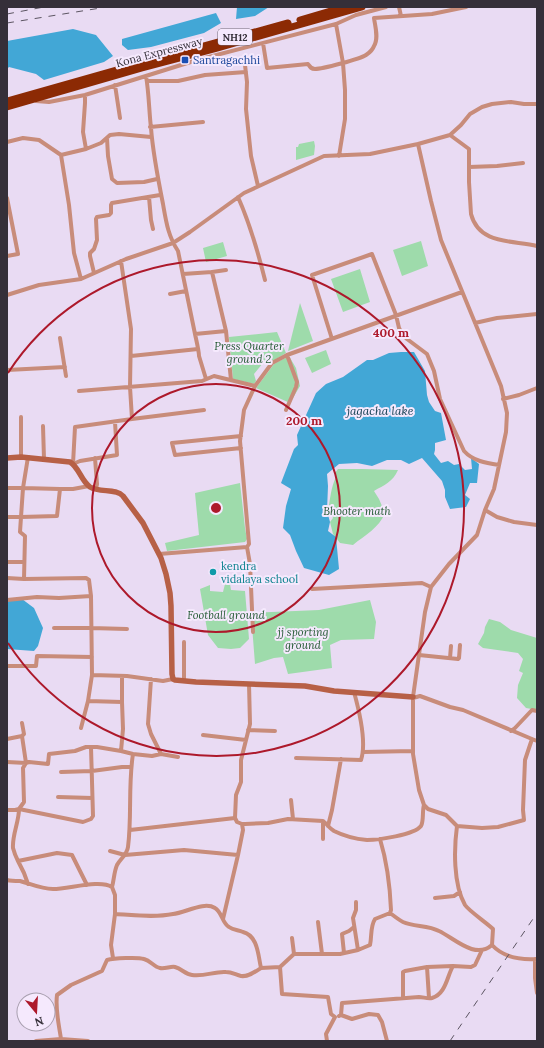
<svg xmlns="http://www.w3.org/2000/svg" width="544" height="1048" font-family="Lora,serif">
<rect width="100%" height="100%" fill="#e9dbf3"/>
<!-- green -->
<path fill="#9edbab" d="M314 141 315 146 314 155 296 160V147H298L299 144Z
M421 241 428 266 402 276 393 250Z
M223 242 227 256 206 262 203 248Z
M360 269 370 302 343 312 331 279Z
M300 303 313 341 288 351Z
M277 332 286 353 268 364 263 363 254 374 256 381 254 384 233 379 229 337Z
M326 350 331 364 312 373 305 358Z
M289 356 296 368 300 386 290 403 256 388 274 364Z
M338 469H362L398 470C393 482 384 485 374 491L379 499 385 513C379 528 365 535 353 545L340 543 333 534 330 522 333 518 332 515 328 511C330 500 331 487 336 477L335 473Z
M240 483 245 528 247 539 245 542 167 551 165 543 199 535 195 493Z
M225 584H230L231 590 245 591 249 639 240 648 231 649 218 648 208 635 200 589 210 585V591L223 592Z
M370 600 376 622 374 639 341 640 330 645 332 668 288 674 283 657 274 658 255 664 251 613 319 610Z
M489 619 500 622 511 630 537 638V710L526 708 517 698 518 685 523 673 519 671 523 659 518 653 483 648 478 644 484 633 485 627Z"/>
<!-- water -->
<path fill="#42a7d6" d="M237 7H269L255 16 236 19Z
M216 13 221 23 204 33 151 47 128 50 122 45V39Z
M73 29 96 35 113 56 104 62 44 80 36 74 9 67 7 69V41Z
M401 352H414L425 371 427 395 429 402 435 411 441 413 446 440 435 443V450L434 454 441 463 448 461 454 465 459 464 465 470 472 469 471 458 479 464 477 483H470L465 495 470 499 466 507 450 509 445 497V490L442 481 422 458 409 464 401 460H387L372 466 357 463 339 464 327 474 328 486 327 511 330 522 328 531 336 537 339 569 329 575 304 568 296 551 290 535 283 528 286 506 291 489 281 483 294 449 298 445 297 435 316 393 326 384 343 377 367 360H373L389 353Z
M22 599 34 608 43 628 38 646 34 651 7 649V601Z"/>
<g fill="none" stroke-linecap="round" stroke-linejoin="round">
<!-- street -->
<path stroke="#c88c7a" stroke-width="4" d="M399 7 401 16
M336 24 343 63 345 90V119L339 156
M263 43 267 68 308 64C310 67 311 69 315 69 322 69 360 59 366 55 369 53 373 49 374 46 379 38 375 26 374 18L432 14 466 7
M245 65 247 82 246 109 251 156 258 186
M146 76C149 93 149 111 151 128 153 154 158 179 163 204 166 221 168 236 178 251L195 334 226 331 231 380
M147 81H178L205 75 246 72
M115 85 120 118
M85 95V103L83 132 86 149
M36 101 49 102 85 95 197 60 336 24 356 15 386 7
M537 104H524L511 102 492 104 482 107 470 114 461 125 450 135 418 144 431 201 441 240 501 386 507 413 506 432 494 489 485 510 497 517 514 522 537 525
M150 127 203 122
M450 135 469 149V182L471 214C479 245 513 240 537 246
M107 138 108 156 112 179 117 183 144 182 157 179
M7 142 23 138 39 140 61 155
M469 167 497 166 523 163
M149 197 151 220 153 229
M238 197C250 224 258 252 265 280
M7 198 18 254 7 256
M212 272 226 331
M94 273 90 256V253L94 249 97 240 96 219 97 217 109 215 111 213V205L112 203 160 195
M183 274 212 272 226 270
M81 279 74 253 69 205 61 155 86 149 101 143 110 135 119 134 151 137
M170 294 186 291
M7 295 39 285 81 279 126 259 173 243 190 232 244 193 324 156 370 154 418 144
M475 323 497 318 537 314
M195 334C196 339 199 351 199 356L206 379
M60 338 66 376
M332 339 312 275 372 254 396 315 399 328 402 334 407 339 427 354 434 371 440 399 464 451C473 461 486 463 499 465
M131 356 198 349
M7 370 65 367
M79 391 202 381 214 376 255 386
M503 399 519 395 537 388
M286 410 296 387 297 382 287 355
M21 417V457
M132 419 204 410
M115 422 117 455 80 461 73 464 75 427 132 419 130 387 131 329 121 261
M43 426 44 459
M241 448 175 455 172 443 241 436
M95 458 97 484 96 489
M7 488H23L28 457
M23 488 60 489 57 516 21 517Z
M60 489H73L89 486
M485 510 477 535 449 564 431 587 425 612 413 697V754L419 790 424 805 428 809 446 815 457 826C454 848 453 884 465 905 469 911 487 923 493 929L492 945C503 957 521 960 537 959
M7 517H21L20 532 25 536 24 579
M247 547 250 564 253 632
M159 554 247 547 249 544 240 441 244 410 255 386 272 363 287 355 462 292
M7 562H24
M7 578 24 579 86 578 89 580 91 596 92 675
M312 589 422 583 431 587
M7 600 37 597 59 598 91 596
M54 628H91L127 629
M419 655 458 659 459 658 460 645
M450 658 451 646
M7 666H36L37 656 92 657
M122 676V702L88 701 92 675 127 676 163 681 173 679
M151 679 148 724 151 734 161 754
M184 681V642
M249 684 250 724 241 760V782L236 795 235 818 237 822 242 824H245L268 823 288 819 323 821C327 824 329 828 334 831 344 836 356 839 367 840 378 840 414 835 421 826 424 821 422 811 424 805
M413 698 420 696 450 707 463 710 532 739
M22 723 24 734 22 736
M81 728 88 701
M248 730 275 731
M511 731 515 728 532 710 537 711
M203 735 246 740
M7 739 22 736 26 763 7 762
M121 751 133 754 152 756 161 754 178 757
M363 752 413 751
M296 758 361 760C367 742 359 710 354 692
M61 772 92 771 122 767H131
M58 797 92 798
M291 800 293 819
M7 810H15L19 809 24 802 23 768 26 763 29 762 48 764 49 754 75 751 86 747H97L121 751 123 729 122 702
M323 821V839
M328 826 332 810 341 759
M457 826 482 828 498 827 524 820 523 810 525 760 532 739 537 741
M130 830 235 818
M380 839C387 862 390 886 391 910L390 913
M110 851 125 855 184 850 238 855
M18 861C16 857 14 852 13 848 12 835 19 822 19 809L83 822 91 819 93 816 91 747
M7 880C11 881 16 881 20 881 31 884 41 889 53 889 69 889 100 879 112 887L115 895V914
M28 884 24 873 18 861 57 853 72 855 87 885
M112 887C114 880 114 872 117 865 120 859 127 855 128 847 132 816 128 785 133 754
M435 898 454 896 460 892
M356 902V910L353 918 358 950
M223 919 238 855 243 830 242 824
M318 922 322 954
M292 938 294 954
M344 953 342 934 349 931 354 927
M535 959V978L537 993
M280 967 294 954H340L358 950 370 945C372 936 370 927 375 919L390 913C394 916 399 920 403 922 414 927 428 925 439 931 454 938 475 960 492 945
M427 967 429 998
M261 968 280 967 282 994 328 997 331 1014 335 1017 326 1034 327 1041
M403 998V972L405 971 427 967 453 966
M341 1015 342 1003 419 997C423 997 428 999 432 998 446 994 447 976 453 966L471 967 475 965 482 950
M339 1016 341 1015 352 1019 369 1014 378 1015 382 1022 387 1041
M36 1041 61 1039
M88 1041 61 1039C59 1025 55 1009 57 995L71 985 102 971 107 960C114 958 138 957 144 959 151 961 154 967 160 968 165 969 171 966 175 967 182 969 185 974 192 975 204 977 215 971 226 972 232 972 236 975 241 976 248 977 255 972 261 968 258 955 258 936 243 932 238 930 233 930 229 927 222 923 222 912 215 908 204 901 185 913 173 914 154 918 134 915 115 914L111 945 113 958"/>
<!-- secondary -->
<path stroke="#b76046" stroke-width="5.5" d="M7 458 21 457 70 462C79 467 81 481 90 487 100 493 116 488 123 496L143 523 161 558 166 574 170 593 171 606 172 674 173 679 175 680 196 682 305 686 334 691 413 697"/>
<!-- highway -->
<path stroke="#8c2a04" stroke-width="7" d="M300 20 344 7
M7 101 127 67 288 23
M7 107 142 68 217 48 362 7"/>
<!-- rail -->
<path stroke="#5c5562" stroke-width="1" stroke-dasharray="7 7" stroke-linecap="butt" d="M7 14 44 7
M7 23 107 7
M450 1041 537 913"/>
</g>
<!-- distance rings -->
<g fill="none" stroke="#ad192b" stroke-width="2">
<circle cx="216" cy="508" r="124"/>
<path d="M8 373A248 248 0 1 1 8 643"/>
</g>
<!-- markers -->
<rect fill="#1a4fb4" stroke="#f5e9fd" stroke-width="1.5" x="181" y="56" width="8" height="8" rx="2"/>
<circle fill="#0f9aa8" stroke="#f5e9fd" stroke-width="1.5" cx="213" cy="572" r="4"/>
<g text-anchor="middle" stroke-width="4" stroke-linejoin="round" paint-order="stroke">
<!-- shield labels -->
<rect fill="#f5e9fd" stroke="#6f6774" stroke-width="1" x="218" y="29" width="34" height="16" rx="3"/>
<g font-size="10" font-weight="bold" fill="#352f39">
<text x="235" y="41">NH12</text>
</g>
<!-- street labels -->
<g font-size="11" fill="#352f39" stroke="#f5e9fd">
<text transform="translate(159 52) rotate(-15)" y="4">Kona Expressway</text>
</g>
<!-- transit labels -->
<g font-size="11" fill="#164399" stroke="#f5e9fd" text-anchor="start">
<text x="193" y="64">Santragachhi</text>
</g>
<!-- park labels -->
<g font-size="11" font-style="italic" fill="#215831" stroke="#f5e9fd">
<text x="249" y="350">Press Quarter<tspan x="249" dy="13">ground 2</tspan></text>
<text x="357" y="515">Bhooter math</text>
<text x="226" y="619">Football ground</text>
<text x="303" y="636">jj sporting<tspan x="303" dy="13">ground</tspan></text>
</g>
<!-- culture labels -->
<g font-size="11" fill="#0d838f" stroke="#f5e9fd" text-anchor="start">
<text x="221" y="570">kendra<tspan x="221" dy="13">vidalaya school</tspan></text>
</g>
<!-- water labels -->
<g font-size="12" font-style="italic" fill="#123e51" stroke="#f5e9fd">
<text x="380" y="415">jagacha lake</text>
</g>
</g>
<circle cx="216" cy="508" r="6" fill="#ad192b" stroke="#f5e9fd" stroke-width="2"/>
<g font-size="12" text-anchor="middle" font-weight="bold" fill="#ad192b" stroke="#f5e9fd" stroke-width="4" stroke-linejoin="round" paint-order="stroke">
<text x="391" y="337">400 m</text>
<text x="304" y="425">200 m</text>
</g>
<!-- border -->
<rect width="544" height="1048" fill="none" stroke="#352f39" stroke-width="16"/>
<!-- north arrow -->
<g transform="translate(36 1012) rotate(162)"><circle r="19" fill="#f5e9fd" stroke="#a89faf"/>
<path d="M0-3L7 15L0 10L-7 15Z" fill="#ad192b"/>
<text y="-6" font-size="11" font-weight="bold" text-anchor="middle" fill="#352f39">N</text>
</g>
</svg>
